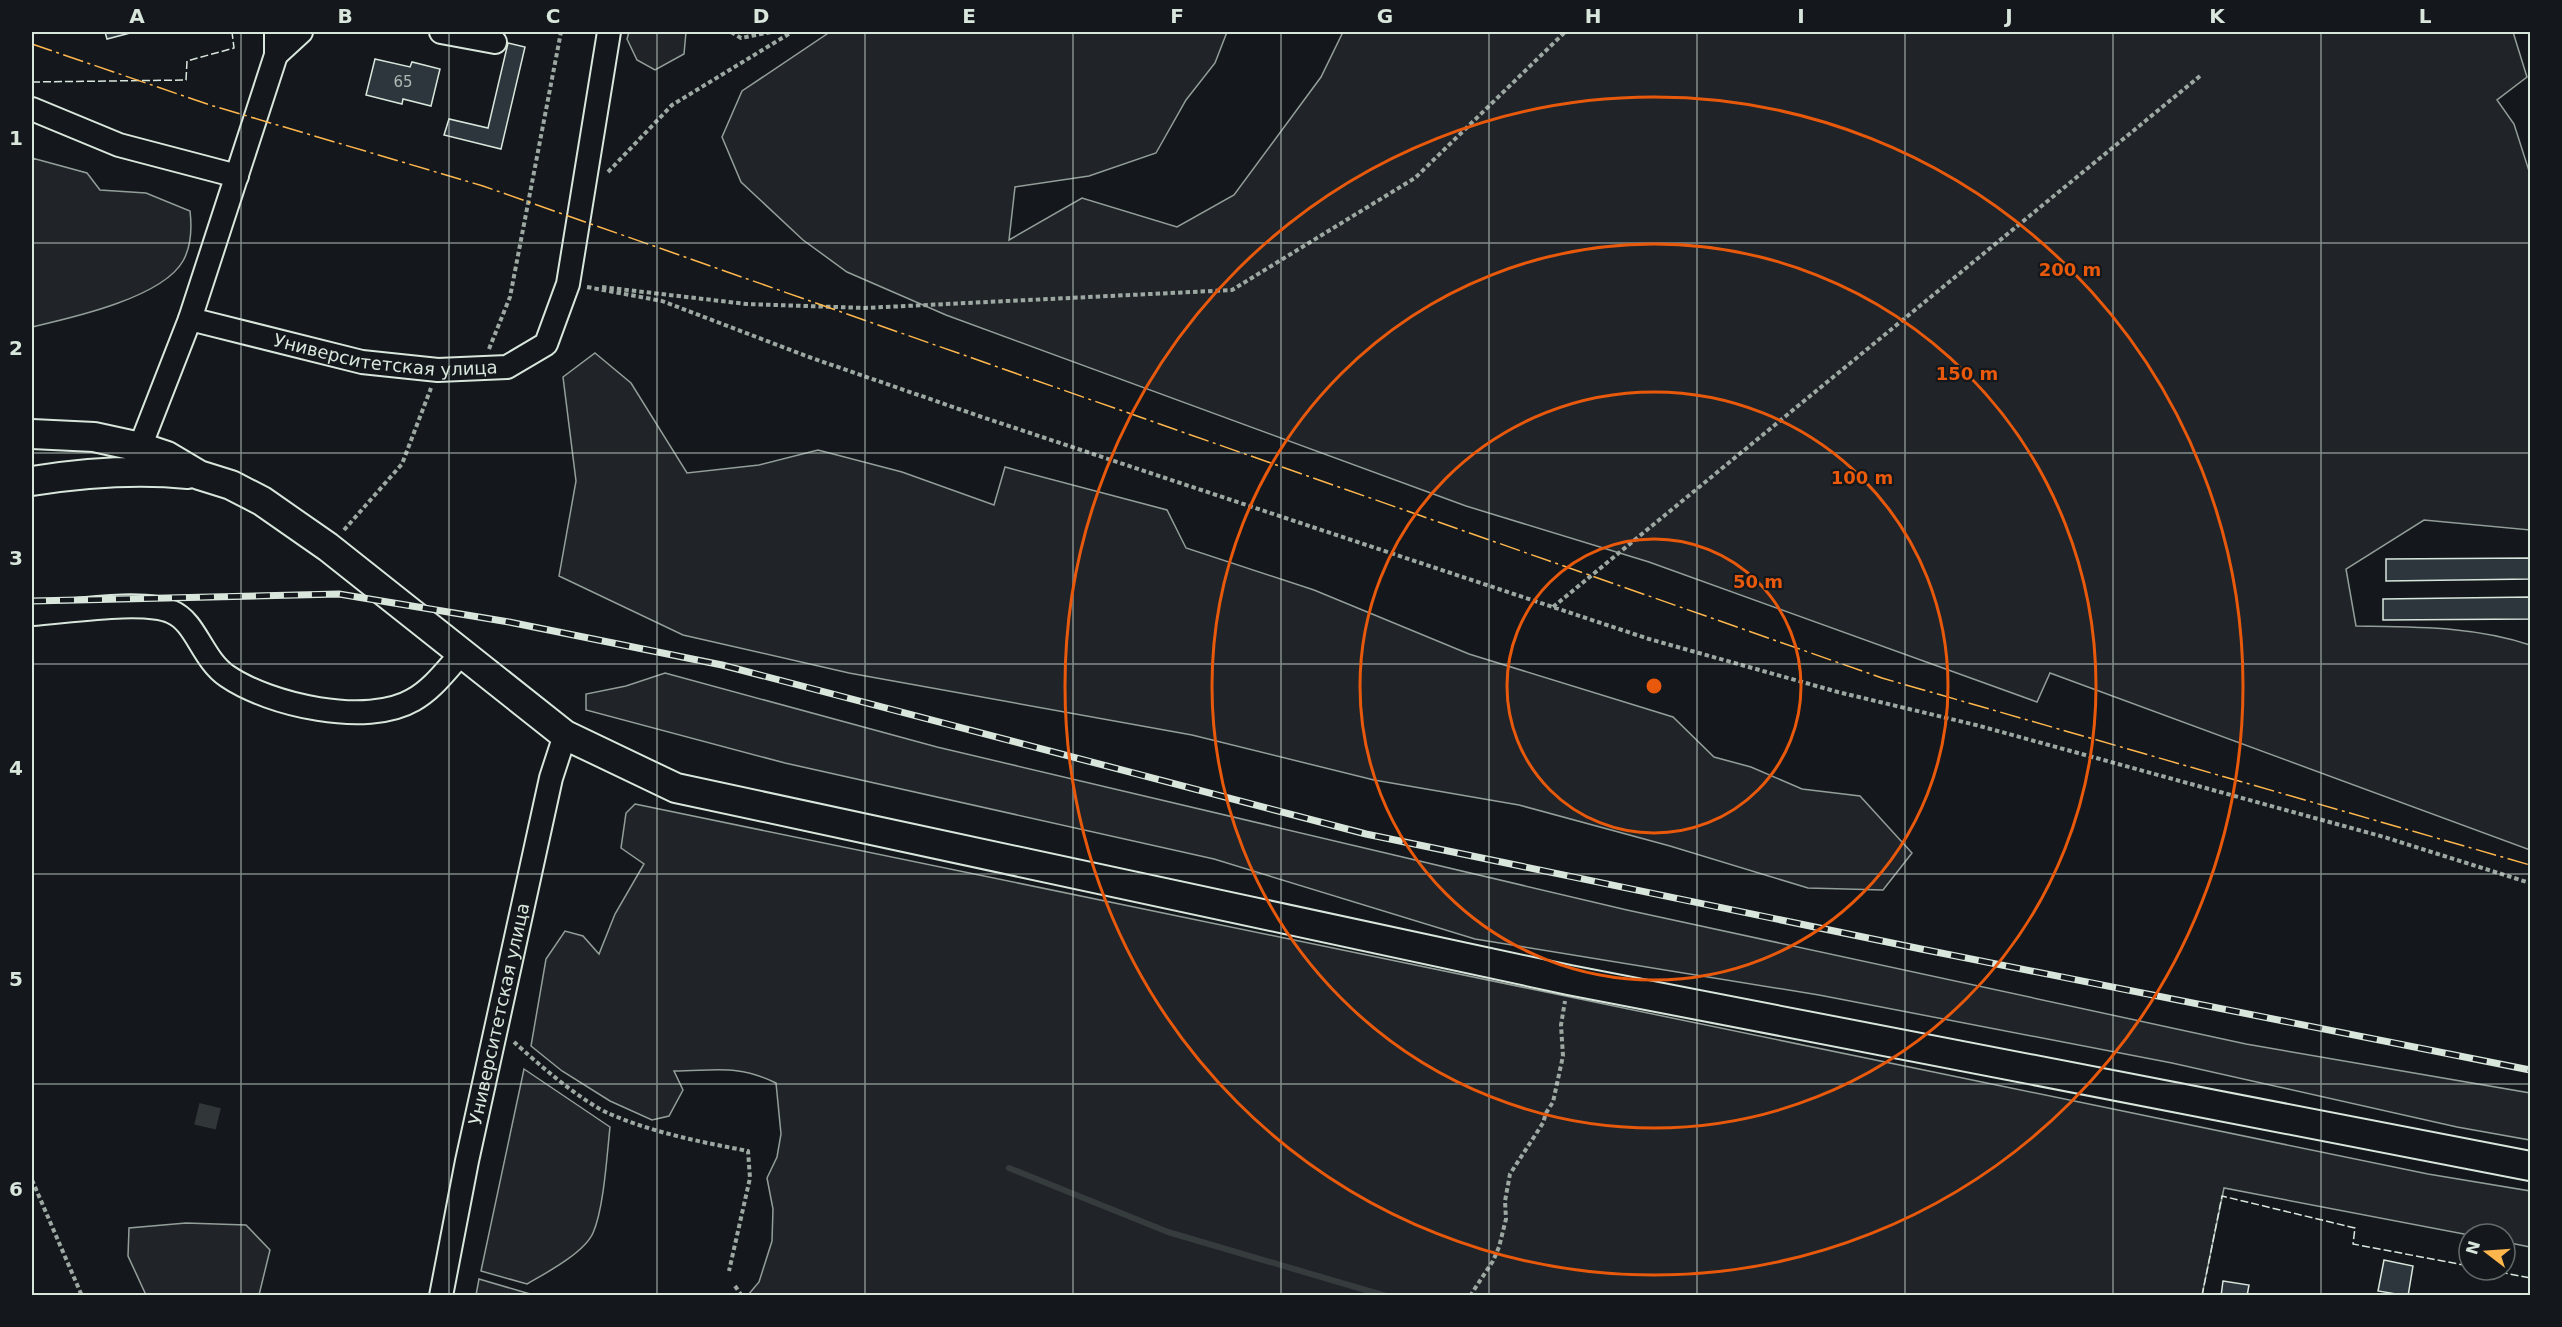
<svg xmlns="http://www.w3.org/2000/svg" width="2562" height="1327" font-family="'DejaVu Sans',sans-serif">
<rect width="100%" height="100%" fill="#14181c"/>
<!-- green -->
<path fill="#202428" stroke="#939e99" stroke-width="1.5" d="M629 32H686L684 54 655 70 637 60 627 39Z
M830 32H1227L1215 63 1186 100 1156 153 1089 176 1015 187 1009 240 1082 198 1177 227 1234 195 1321 77 1343 32H2513L2527 77 2497 100 2514 124 2530 174V530L2424 520 2346 569 2356 626C2415 627 2474 626 2530 645V850L2050 673 2037 702 1649 562 1466 506 946 315 847 272 803 240 741 182 722 137 742 91Z
M32 158 87 173 100 190 146 193 190 211C192 228 192 245 183 261 162 298 71 318 32 327Z
M595 353 631 383 687 473 759 465 818 450 902 472 994 505 1005 467 1167 510 1186 548 1314 590 1469 654 1673 717 1714 757 1751 767 1802 789 1860 796 1912 853 1883 890 1808 888 1670 846 1519 805 1374 780 1192 735 849 673 683 635 559 576 576 481 563 377Z
M665 673 937 747 1627 910 2246 1044 2530 1093V1140L2457 1127 2172 1063 1819 995 1475 939 1214 859 785 763 586 710V694L626 686Z
M635 804 2428 1174 2530 1191V1247L2505 1242V1234L2469 1235 2224 1188 2202 1295H748L759 1282 772 1241 773 1209 767 1178 777 1157 781 1134 776 1083C737 1064 715 1071 674 1071L683 1090 669 1116 652 1120 610 1101 562 1071 531 1046 546 959 565 931 583 936 599 954 615 914 644 864 621 848 626 813Z
M524 1069 610 1127C607 1154 604 1208 593 1233 584 1253 546 1273 527 1284L481 1271Z
M186 1223 246 1225 270 1250 259 1295H146L128 1256 129 1228Z
M479 1279 530 1294 531 1295H476Z"/>
<g fill="none" stroke-linecap="round" stroke-linejoin="round">
<!-- stream -->
<path stroke="#363b3e" stroke-width="6" d="M1009 1168 1168 1232 1386 1296"/>
</g>
<!-- building -->
<path fill="#2c363c" stroke="#d8e6dc" stroke-width="1.5" d="M105 32H134L107 39Z
M508 43 525 47 501 149 444 135 449 119 488 128Z
M375 59 410 67 412 62 440 69 431 106 403 99 402 104 366 95Z
M2530 558V579L2386 581V559Z
M2530 597V619L2383 620V599Z
M2384 1260 2413 1266 2408 1296 2378 1291Z
M2223 1281 2249 1285 2247 1296H2221Z"/>
<g fill="none" stroke-linecap="round" stroke-linejoin="round">
<!-- minor-tunnel -->
<path stroke="#313739" stroke-width="22" stroke-dasharray="22 11" stroke-linecap="butt" d="M205 1127 211 1102"/>
<defs>
<g id="minor">
<path d="M441 32 495 42"/>
<path d="M276 55 301 32"/>
<path d="M32 109 119 145 237 176"/>
<path id="s1" d="M190 319 362 362 438 370 507 367 546 344 568 284 609 32"/>
<path d="M140 447 190 319 276 55V32"/>
<path d="M32 614C65 612 144 599 172 612 196 622 202 659 227 676 269 705 367 727 413 700 433 689 447 669 462 653"/>
<path id="s2" d="M441 1296 467 1161 551 778 565 735"/>
</g>
<path id="major" d="M32 434 94 437 140 447 167 456 199 475 231 485 262 501 328 547 565 735 676 788 1569 980 2530 1166
M32 481C83 473 136 469 188 474"/>
</defs>
<!-- minor casing -->
<use href="#minor" stroke="#d8e6dc" stroke-width="26"/>
<!-- major casing -->
<use href="#major" stroke="#d8e6dc" stroke-width="32"/>
<!-- path -->
<path stroke="#9da8a2" stroke-width="4" stroke-dasharray="4.5 3" stroke-linecap="butt" d="M731 32 741 38 771 32
M608 172 672 105 792 32
M587 287 662 301 809 357 979 416 1649 639 1838 692 1976 725 2384 837 2530 883
M602 287 746 304 865 308 1232 290 1415 178 1565 32
M489 349 510 297 561 32
M344 530 402 464 431 388
M1553 607 2200 76
M514 1042C537 1063 582 1102 610 1114 654 1133 701 1142 748 1151L750 1178 729 1271
M32 1180 82 1296
M735 1286 742 1296
M1470 1296 1493 1261 1499 1247 1506 1219 1505 1201 1510 1174 1543 1123 1546 1113 1553 1102 1563 1056 1561 1025 1565 1001"/>
<!-- minor -->
<use href="#minor" stroke="#14181c" stroke-width="22"/>
<!-- major -->
<use href="#major" stroke="#14181c" stroke-width="28"/>
<defs>
<path id="rail" d="M32 601 339 594 509 622 722 665 1366 834 1921 949 2530 1070"/>
</defs>
<!-- rail casing -->
<use href="#rail" stroke="#d8e6dc" stroke-width="7"/>
<!-- rail -->
<use href="#rail" stroke="#14181c" stroke-width="4.5" stroke-dasharray="14" stroke-linecap="butt"/>
<!-- fence -->
<path stroke="#d8e6dc" stroke-width="1.5" stroke-dasharray="8 3" stroke-linecap="butt" d="M32 82 186 80 187 61 234 48 232 32
M2489 1270 2530 1278
M2202 1296 2222 1196 2355 1228 2353 1244 2469 1266"/>
<!-- power -->
<path stroke="#ffb74d" stroke-width="1.5" stroke-dasharray="21 4.5 3 4.5" stroke-linecap="butt" d="M32 44 210 105 483 186 1882 678 2530 865"/>
</g>
<!-- grid -->
<path fill="none" stroke="#d8e6dc" stroke-width="1.5" stroke-opacity="0.55" d="M241 32V1296M449 32V1296M657 32V1296M865 32V1296M1073 32V1296M1281 32V1296M1489 32V1296M1697 32V1296M1905 32V1296M2113 32V1296M2321 32V1296M32 243H2530M32 453H2530M32 664H2530M32 874H2530M32 1084H2530"/>
<!-- distance rings -->
<g fill="none" stroke="#e8590c" stroke-width="3">
<circle cx="1654" cy="686" r="147"/>
<circle cx="1654" cy="686" r="294"/>
<circle cx="1654" cy="686" r="442"/>
<circle cx="1654" cy="686" r="589"/>
</g>
<g text-anchor="middle" stroke-width="4.5" stroke-linejoin="round" paint-order="stroke">
<!-- number labels -->
<g font-size="15" fill="#adbab4">
<text x="403" y="87">65</text>
</g>
<!-- street labels -->
<g font-size="18" fill="#d8e6dc" stroke="#14181c">
<text dy="6" stroke="none"><textPath href="#s1" startOffset="200">Университетская улица</textPath></text>
<text dy="6" stroke="none"><textPath href="#s2" startOffset="288">Университетская улица</textPath></text>
</g>
</g>
<circle cx="1654" cy="686" r="9" fill="#e8590c" stroke="#14181c" stroke-width="3"/>
<g font-size="18" text-anchor="middle" font-weight="bold" fill="#e8590c" stroke="#14181c" stroke-width="4.5" stroke-linejoin="round" paint-order="stroke">
<text x="2070" y="276">200 m</text>
<text x="1967" y="380">150 m</text>
<text x="1862" y="484">100 m</text>
<text x="1758" y="588">50 m</text>
</g>
<!-- border -->
<rect width="2562" height="1327" fill="none" stroke="#14181c" stroke-width="66"/>
<!-- north arrow -->
<g transform="translate(2487 1252) rotate(287)"><circle r="28" fill="#14181c" stroke="#626a69" stroke-width="1.5"/>
<path d="M0-4.5L10 22L0 15L-10 22Z" fill="#ffb74d"/>
<text y="-9" font-size="16" font-weight="bold" text-anchor="middle" fill="#d8e6dc">N</text>
</g>
<rect x="33" y="33" width="2496" height="1261" fill="none" stroke="#d8e6dc" stroke-width="2"/>
<g font-size="20" text-anchor="middle" font-weight="bold" fill="#d8e6dc">
<text x="137" y="23">A</text>
<text x="345" y="23">B</text>
<text x="553" y="23">C</text>
<text x="761" y="23">D</text>
<text x="969" y="23">E</text>
<text x="1177" y="23">F</text>
<text x="1385" y="23">G</text>
<text x="1593" y="23">H</text>
<text x="1801" y="23">I</text>
<text x="2009" y="23">J</text>
<text x="2217" y="23">K</text>
<text x="2425" y="23">L</text>
<text x="16" y="145">1</text>
<text x="16" y="355">2</text>
<text x="16" y="565">3</text>
<text x="16" y="775">4</text>
<text x="16" y="986">5</text>
<text x="16" y="1196">6</text>
</g>
</svg>
